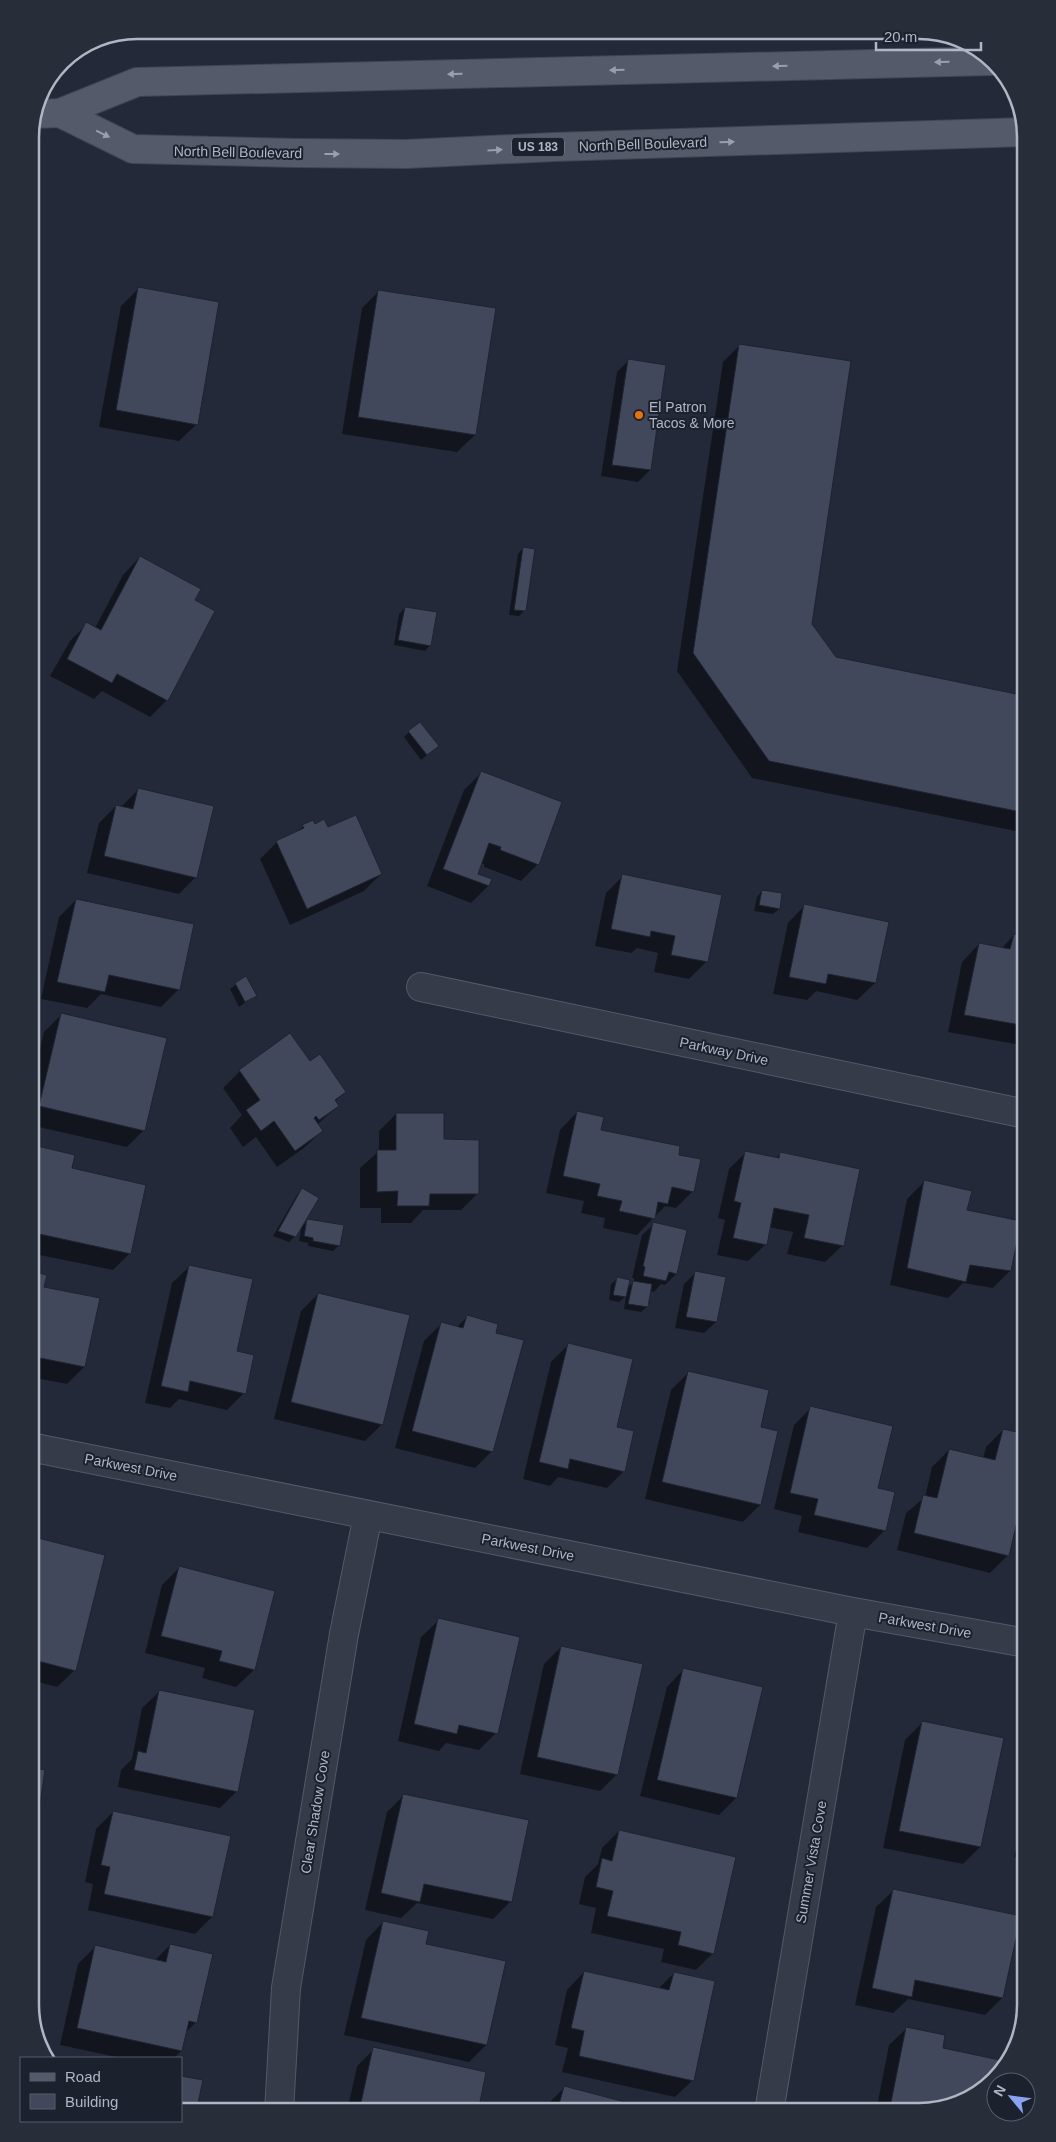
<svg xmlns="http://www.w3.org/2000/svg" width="1056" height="2142" font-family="Arial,sans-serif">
<rect width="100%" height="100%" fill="#232939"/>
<!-- shadow -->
<path fill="#0007" d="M138 289 197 424 179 441 99 427 121 306Z
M379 291 494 309 475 435 457 452 342 434 362 308Z
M740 345 811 624 835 658 1026 697V833L752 778 677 671 723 362Z
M629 360 665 366 650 470 638 482 601 476 617 372Z
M523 548 524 611 519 616 509 615 518 554Z
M140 557 194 601 167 700 150 717 102 691 94 699 50 676 70 641 87 624 95 628 123 575Z
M405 608 430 645 425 651 394 645 399 614Z
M409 732 432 751 421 760 404 737Z
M481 773 538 864 521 881 484 867V864L480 863 476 874 488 886 471 903 427 886 464 790Z
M138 790 196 877 179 894 87 873 99 823 116 806 121 807Z
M315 825 328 829 381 874 364 891 290 925 260 859 277 842 296 833 303 826Z
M623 876 720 896 706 962 689 979 654 972 658 953 637 948 631 953 595 946 606 893Z
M762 891 779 909 773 914 754 911 757 897Z
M76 900 178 990 161 1007 101 994 87 1008 41 999 59 917Z
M805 905 887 923 875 983 857 1000 816 991 807 1000 773 994 788 923Z
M1014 935 1026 937V1046L948 1032 962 962 979 944 1001 949Z
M245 978 255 995 239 1007 230 989Z
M61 1015 144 1130 127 1147 30 1125V1091L44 1032Z
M309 1062 344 1092 335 1102 337 1106 317 1125 322 1131 304 1148 277 1167 256 1137 243 1147 230 1128 242 1115 223 1088 240 1071Z
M577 1112 600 1131 677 1156 693 1191 676 1208 665 1206 637 1235 603 1228 605 1218 581 1213 584 1201 546 1193 560 1130Z
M396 1114 443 1141 478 1193 461 1210H423L411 1223H381V1208H360V1168L379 1151V1131Z
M33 1147 71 1169 130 1253 113 1270 30 1253V1150Z
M746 1152 776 1158 781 1153 843 1245 825 1262 787 1254 793 1232 769 1227 766 1244 748 1261 717 1255 725 1220 718 1218 729 1169Z
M924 1182 966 1211 1020 1222 1010 1271 993 1288 963 1283 948 1298 890 1285 907 1199Z
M302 1189 295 1236 289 1242 273 1236 297 1195Z
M308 1221 339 1245 333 1251 308 1246V1243L299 1241 302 1226Z
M654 1224 676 1274 665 1285 661 1284 654 1292 650 1291 647 1307 641 1312 624 1309 626 1296 619 1302 609 1300 611 1284 617 1279 627 1288 634 1282V1278H632L642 1235Z
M190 1266 236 1352 244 1393 227 1410 179 1399 170 1408 145 1403 172 1283Z
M30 1272 43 1288 98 1299 84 1367 67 1384 30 1377Z
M695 1273 716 1322 704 1333 675 1328 684 1284Z
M318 1294 382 1424 365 1441 274 1419 301 1311Z
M467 1317 494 1334 492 1451 475 1468 395 1448 424 1341 441 1324 457 1327Z
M568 1345 615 1428 624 1471 607 1488 558 1477 550 1486 523 1479 551 1362Z
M688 1373 759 1428 777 1432 760 1505 743 1522 645 1499 671 1390Z
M811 1408 877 1489 893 1493 884 1531 867 1548 798 1532 802 1516 774 1509 794 1425Z
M1003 1430 1008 1555 990 1573 897 1550 906 1513 925 1497 932 1467 949 1450 983 1459 986 1447Z
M30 1538 75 1670 57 1687 30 1680Z
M1026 1561V1578L1022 1577Z
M179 1568 274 1591 254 1670 236 1687 202 1678 205 1668 145 1653 162 1585Z
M439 1620 496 1733 479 1750 446 1743 439 1751 398 1741 421 1637Z
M561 1647 617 1774 600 1791 520 1774 544 1664Z
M684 1669 736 1798 719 1815 640 1796 667 1687Z
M160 1691 237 1791 220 1808 118 1787 121 1770 132 1759 142 1708Z
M922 1723 980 1847 963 1864 883 1848 905 1740Z
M30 1769 38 1811 32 1816H30Z
M404 1795 528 1821 510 1902 493 1919 417 1903 401 1918 365 1910 387 1812Z
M1026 1803V1860L1014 1857Z
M113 1812 212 1917 195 1934 88 1910 93 1884 85 1882 96 1829Z
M619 1831 713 1953 696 1970 661 1962 664 1949 591 1933 596 1908 579 1904 585 1877 598 1864 602 1848Z
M894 1890 1019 1917 1002 1998 985 2015 908 1999 893 2013 855 2005 876 1907Z
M383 1922 425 1945 486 2045 469 2062 344 2035 366 1940Z
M170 1945 196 2022 185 2033 181 2051 174 2058H121L60 2045 78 1964 95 1947 155 1960Z
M584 1972 658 1989 674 1973 693 2080 675 2097 562 2072 568 2048 555 2045 567 1990Z
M907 2028 941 2049 960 2104 919 2112H876L889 2045Z
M374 2049 476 2112H347L357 2066Z
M565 2087 658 2112H546L547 2105Z"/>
<!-- building -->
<path fill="#42485b" stroke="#1e2330" d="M138 287 219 302 198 425 116 410Z
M378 290 496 308 476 435 358 417Z
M30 318H33L30 354Z
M739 344 851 361 812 624 836 657 1026 696V813L769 761 693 653Z
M628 359 666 365 651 470 612 465Z
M523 547 535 549 526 611 514 610Z
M140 556 201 589 195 600 215 611 168 701 117 674 112 683 67 659 86 622 101 630Z
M405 607 437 612 431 646 398 640Z
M420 722 439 746 427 755 408 731Z
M481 771 562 802 539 865 500 850 501 847 489 843 478 874 492 879 489 886 443 869Z
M138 788 214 806 197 878 104 856 116 805 133 809Z
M356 815 382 874 307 909 276 841 304 828 302 825 313 820 315 824 324 819 328 827Z
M622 874 722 895 708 962 671 955 675 936 651 931 650 937 611 929Z
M762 890 782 893 780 909 759 905Z
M76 899 194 924 180 990 109 975 105 992 57 982Z
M804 904 889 922 876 983 828 974 826 984 789 977Z
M1014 934 1026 936V1026L964 1015 979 943 1010 949Z
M246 976 257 996 245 1002 235 983Z
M61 1013 167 1038 145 1131 39 1106Z
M290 1033 310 1061 320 1054 346 1092 335 1100 339 1106 319 1120 316 1116 314 1118 323 1131 295 1151 274 1121 261 1131 246 1110 260 1100 239 1070Z
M577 1111 604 1117 601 1130 680 1146 679 1155 701 1159 694 1192 672 1187 668 1204 658 1202 655 1219 619 1211 622 1201 597 1196 600 1184 563 1176Z
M396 1113H444V1139L479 1140V1194H430L429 1206H397L398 1191 377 1192V1150H396Z
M33 1145 75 1155 72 1168 146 1185 131 1254 30 1232V1156Z
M745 1151 779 1158 780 1152 860 1169 844 1246 804 1238 809 1215 774 1208 767 1245 733 1238 741 1203 734 1201Z
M924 1180 972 1191 967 1210 1021 1221 1011 1271 970 1265 966 1282 907 1268Z
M302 1188 319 1198 296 1237 278 1231Z
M307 1219 344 1225 340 1246 313 1241V1238L304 1236Z
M653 1222 687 1230 677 1274 669 1272 666 1281 643 1276 645 1267 643 1266Z
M189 1265 253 1279 237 1351 254 1355 246 1394 190 1381 188 1392 161 1386Z
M30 1271 47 1275 44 1287 100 1298 85 1367 30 1356Z
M695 1271 726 1277 717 1322 686 1317Z
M617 1277 630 1280 626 1297 613 1295Z
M633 1281 652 1284 648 1307 628 1304Z
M318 1293 410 1315 383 1425 291 1402Z
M467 1315 498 1324 496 1333 524 1340 493 1452 412 1431 441 1322 463 1328Z
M568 1343 633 1359 617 1427 634 1431 625 1472 570 1459 568 1469 539 1462Z
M688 1371 769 1390 761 1427 778 1431 761 1505 662 1482Z
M810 1406 893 1426 878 1488 895 1492 886 1531 814 1515 818 1499 790 1493Z
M1003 1429 1026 1434V1484L1009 1556 914 1533 923 1495 937 1498 949 1449 995 1460Z
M30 1536 105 1555 76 1671 30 1659Z
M179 1566 275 1591 255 1670 219 1661 222 1651 161 1636Z
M438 1618 520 1637 498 1734 459 1725 457 1734 414 1724Z
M561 1646 643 1664 618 1775 537 1757Z
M683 1668 763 1687 737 1798 657 1780Z
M159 1690 255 1710 238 1792 134 1770 138 1751 146 1753Z
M922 1721 1004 1738 981 1847 899 1831Z
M30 1767 45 1770 39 1811 30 1810Z
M403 1794 529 1820 512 1902 424 1884 420 1902 381 1893Z
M113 1811 231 1836 213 1917 104 1894 110 1867 101 1865Z
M619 1830 736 1857 714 1954 678 1945 681 1932 607 1916 613 1891 596 1887 602 1858 612 1861Z
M893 1889 1021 1916 1003 1998 915 1980 912 1997 872 1988Z
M383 1921 429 1931 426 1944 506 1961 487 2045 361 2018Z
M170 1944 213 1954 197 2023 189 2021 182 2051 77 2028 95 1945 166 1962Z
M584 1971 669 1990 674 1972 715 1981 694 2081 579 2056 584 2031 571 2028Z
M906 2027 945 2035 943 2048 1009 2062 1008 2065 960 2104 919 2112H889Z
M373 2047 486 2072 478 2112H359Z
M181 2076 203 2080 196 2112H181Z
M564 2086 663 2112H557Z"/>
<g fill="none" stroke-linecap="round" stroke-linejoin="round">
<defs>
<path id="minor" d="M421 987 1026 1114
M30 1447 853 1612 1026 1643
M279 2112 286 1988 344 1634 368 1515
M769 2112 853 1612"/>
<path id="primary" d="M60 113 133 149 296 153 406 154 554 147 1025 132
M34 114 60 113 137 82 991 61"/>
</defs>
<!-- minor casing -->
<use href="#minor" stroke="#545967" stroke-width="30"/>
<!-- primary casing -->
<use href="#primary" stroke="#3f4552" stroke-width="30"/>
<!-- minor -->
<use href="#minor" stroke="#363b49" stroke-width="28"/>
<!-- primary -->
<use href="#primary" stroke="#545a69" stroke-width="28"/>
</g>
<!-- one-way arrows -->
<defs><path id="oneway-solid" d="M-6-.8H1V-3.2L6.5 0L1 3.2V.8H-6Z" transform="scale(1.25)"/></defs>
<g fill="#9a9fae">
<use href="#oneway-solid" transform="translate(942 62) rotate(179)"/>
<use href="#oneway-solid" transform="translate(780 66) rotate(179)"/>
<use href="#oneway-solid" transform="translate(617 70) rotate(179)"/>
<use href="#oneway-solid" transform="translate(455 74) rotate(179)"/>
<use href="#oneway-solid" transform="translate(103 134) rotate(26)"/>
<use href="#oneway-solid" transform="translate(727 142) rotate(-2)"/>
<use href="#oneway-solid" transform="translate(495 150) rotate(-3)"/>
<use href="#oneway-solid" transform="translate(332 154)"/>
</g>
<!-- markers -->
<circle fill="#e8710a" stroke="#1c212e" stroke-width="2" cx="639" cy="415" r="5"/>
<g text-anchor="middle" stroke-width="4" stroke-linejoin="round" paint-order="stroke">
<!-- shield labels -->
<rect fill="#1c212e" stroke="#848998" stroke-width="1" x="512" y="137.5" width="52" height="19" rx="4"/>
<g font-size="12" font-weight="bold" fill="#b1b6c5">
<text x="538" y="151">US 183</text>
</g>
<!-- street labels -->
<g font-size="14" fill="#b1b6c5" stroke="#1c212e">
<text transform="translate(643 144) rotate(-2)" y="5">North Bell Boulevard</text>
<text transform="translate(238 152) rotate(1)" y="5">North Bell Boulevard</text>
<text transform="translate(724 1051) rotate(12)" y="5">Parkway Drive</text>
<text transform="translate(131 1467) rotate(11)" y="5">Parkwest Drive</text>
<text transform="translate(528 1547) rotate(11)" y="5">Parkwest Drive</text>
<text transform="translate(925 1625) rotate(10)" y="5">Parkwest Drive</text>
<text transform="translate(315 1812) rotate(-81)" y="5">Clear Shadow Cove</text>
<text transform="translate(811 1862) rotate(-80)" y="5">Summer Vista Cove</text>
</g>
<!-- poi labels -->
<g font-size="14" fill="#b1b6c5" stroke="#1c212e" text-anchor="start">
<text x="649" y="412">El Patron<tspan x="649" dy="16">Tacos &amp; More</tspan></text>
</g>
</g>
<!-- crop -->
<path d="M0 0H1056V2142H0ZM137 39H919A98 98 0 0 1 1017 137V2005A98 98 0 0 1 919 2103H137A98 98 0 0 1 39 2005V137A98 98 0 0 1 137 39Z" fill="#282d3a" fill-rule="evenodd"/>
<path fill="none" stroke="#b1b6c5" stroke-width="2.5" d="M137 39H919A98 98 0 0 1 1017 137V2005A98 98 0 0 1 919 2103H137A98 98 0 0 1 39 2005V137A98 98 0 0 1 137 39Z"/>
<!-- legend -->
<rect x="20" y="2057" width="162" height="65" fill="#1c212e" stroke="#585d6a"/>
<rect x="30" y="2073" width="25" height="8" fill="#545a69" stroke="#585d6a"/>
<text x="65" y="2082" font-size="15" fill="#b1b6c5">Road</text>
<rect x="30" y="2094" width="25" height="15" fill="#42485b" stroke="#585d6a"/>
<text x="65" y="2107" font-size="15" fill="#b1b6c5">Building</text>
<!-- north arrow -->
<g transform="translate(1011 2097) rotate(299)"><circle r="24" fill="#1c212e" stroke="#585d6a"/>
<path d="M0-4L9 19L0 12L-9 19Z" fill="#89a3f3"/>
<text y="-8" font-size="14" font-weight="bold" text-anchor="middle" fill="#b1b6c5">N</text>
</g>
<!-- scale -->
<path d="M876 42v8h105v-8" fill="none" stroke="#b1b6c5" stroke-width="2.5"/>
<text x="884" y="42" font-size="15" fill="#b1b6c5" stroke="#1c212e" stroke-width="4" paint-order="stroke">20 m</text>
</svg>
